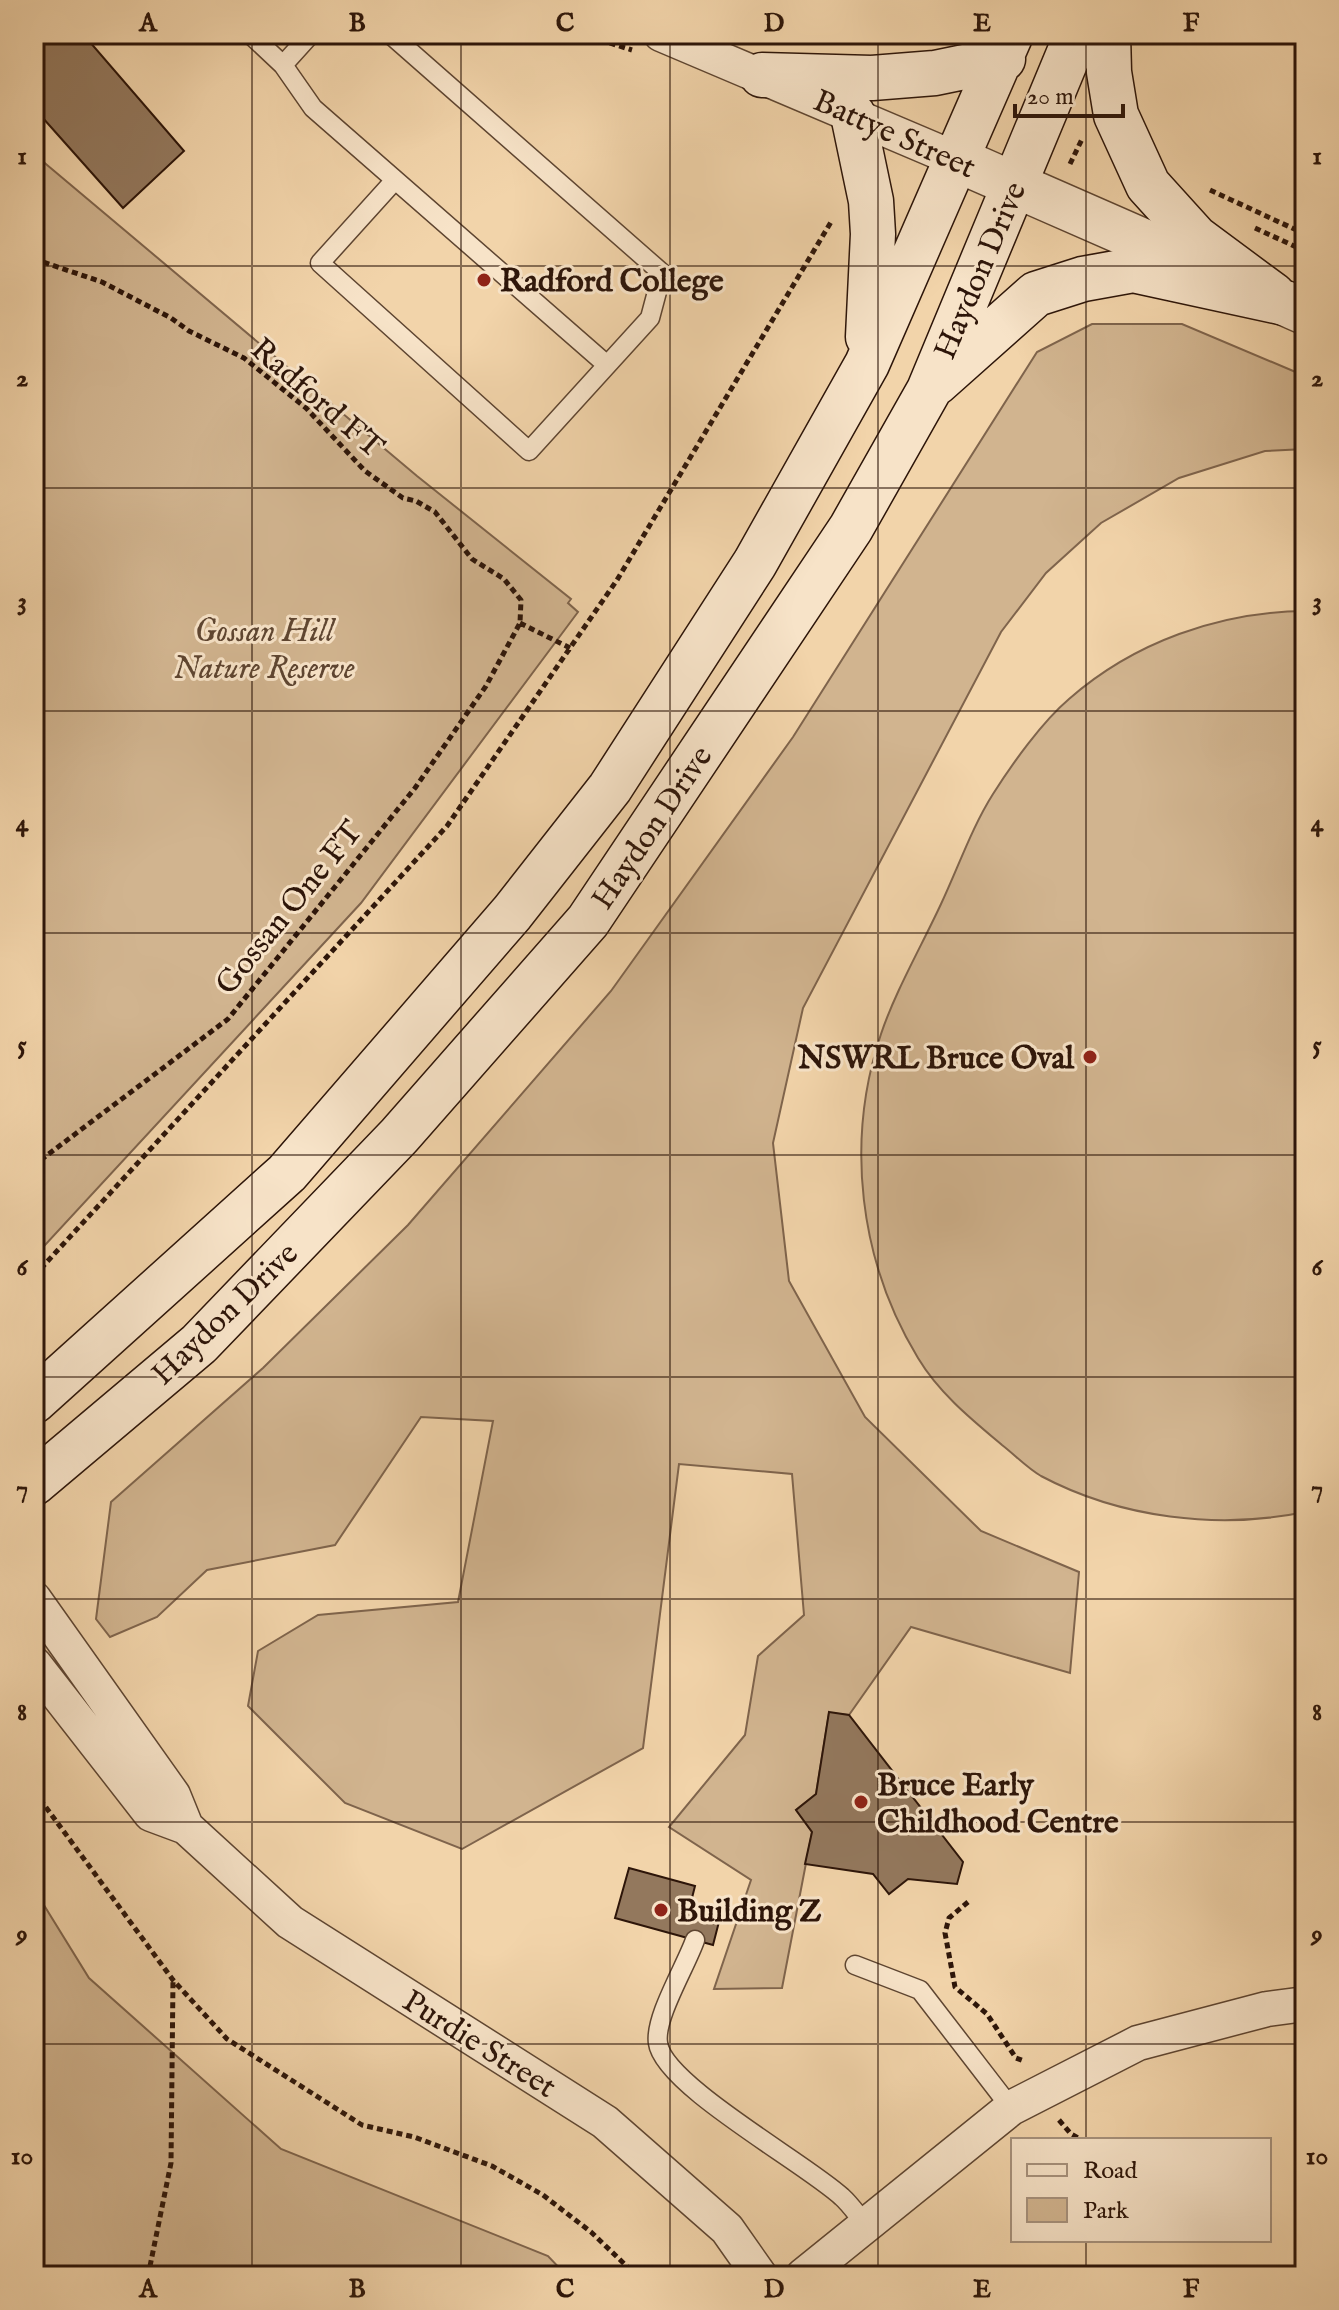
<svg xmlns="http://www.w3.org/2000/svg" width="1339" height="2310" font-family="'IM FELL English',serif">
<rect width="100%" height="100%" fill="#f2d4aa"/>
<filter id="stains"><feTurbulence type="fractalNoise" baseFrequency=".0025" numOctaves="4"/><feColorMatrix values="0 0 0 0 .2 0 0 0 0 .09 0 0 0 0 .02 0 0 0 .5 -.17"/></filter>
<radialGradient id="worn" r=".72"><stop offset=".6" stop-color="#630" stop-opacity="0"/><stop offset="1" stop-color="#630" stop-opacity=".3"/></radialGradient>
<!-- green -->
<path fill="#d1b48f" stroke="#7f644c" stroke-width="2" d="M34 154 417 476 571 599 568 603 578 612 361 903 34 1257Z
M1092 324H1182L1305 376V449L1265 451 1179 478 1101 523 1046 573 1001 632 803 1008 773 1143 789 1281 865 1417 981 1531 1079 1572 1070 1673 911 1627 849 1715 829 1713 816 1794 796 1810 812 1832 782 1988 714 1989 751 1880 669 1827 745 1735 758 1656 804 1615 792 1474 679 1464 643 1748 462 1849 345 1803 248 1706 258 1651 318 1615 458 1602 493 1421 421 1417 335 1545 207 1570 157 1617 110 1637 96 1619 111 1502 263 1368 408 1225 611 991 793 737 1037 352Z
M1305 611V1512C1218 1530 1120 1518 1041 1476 1027 1468 1015 1455 1002 1445 971 1419 939 1393 918 1358 859 1261 845 1141 881 1034 895 992 922 945 941 904 958 868 972 827 993 794 1012 764 1042 722 1069 699 1134 642 1219 612 1305 611Z
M34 1889 89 1978 281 2149 548 2256 567 2276H34Z"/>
<!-- building -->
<path fill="#93785d" stroke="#2d1509" stroke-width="2" d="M34 34H83L184 151 123 208 34 108Z
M829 1712 849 1715 963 1862 957 1884 908 1879 889 1894 873 1874 805 1864 812 1832 796 1810 816 1794Z
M629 1868 695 1886 690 1906 721 1914 713 1945 615 1918Z"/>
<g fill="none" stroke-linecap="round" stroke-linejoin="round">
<defs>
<path id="service" d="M250 34 283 65 313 108 607 365
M390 34 662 273 650 318 529 451 320 263 395 180
M283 65 311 34
M695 1940C686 1966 654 2018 658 2043 663 2085 807 2164 842 2197 851 2205 858 2216 866 2225
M855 1965 920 1990 1011 2108"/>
<path id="minor" d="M661 34 958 160
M34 1599 173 1795 186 1827
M34 1664 151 1814 186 1827 290 1922 605 2122 727 2229 760 2276
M803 2276 1011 2108 1138 2043 1267 2009 1305 2004"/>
<path id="tertiary" d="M958 160 1305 312"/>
<path id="secondary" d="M1108 34 1109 72 1116 115 1148 185 1196 238 1273 295
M762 75 872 78 935 73 1003 59
M853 115 871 201 873 234 868 337
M936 383 1036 294 1083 279 1133 270 1285 303
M34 1401 287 1173 512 913 610 788 755 563 867 364 1011 34
M34 1483 199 1344 399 1136 588 921 851 528 929 390 1077 34"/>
</defs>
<!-- service casing -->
<use href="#service" stroke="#5e4531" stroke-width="21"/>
<!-- minor casing -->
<use href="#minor" stroke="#5e4531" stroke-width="37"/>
<!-- tertiary casing -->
<use href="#tertiary" stroke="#5e4531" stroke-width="47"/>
<!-- secondary casing -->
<use href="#secondary" stroke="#2d1509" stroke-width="47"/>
<!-- path -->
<path stroke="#2d1509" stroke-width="5" stroke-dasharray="6 4" stroke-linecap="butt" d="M581 34 632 50
M1070 164 1083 137
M1210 190 1305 234
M1255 228 1305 251
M34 259 102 282 171 318 189 331 244 358 306 408 365 471 403 498 416 501 435 512 472 559 504 579 521 600 520 623 486 686 415 788 228 1019 34 1165
M520 623 570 648
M34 1276 447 826 617 580 831 222
M37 1565 36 1537 41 1521
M34 1791 173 1980 227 2039 362 2125 414 2137 492 2166 543 2195 591 2232 637 2276
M968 1902 949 1918 945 1933 955 1987 987 2014 1016 2058 1024 2061
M1059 2120 1071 2134 1082 2140
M148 2276 171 2163 173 1980"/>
<!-- service -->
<use href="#service" stroke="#f7e3c8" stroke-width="18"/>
<!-- minor -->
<use href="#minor" stroke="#f7e3c8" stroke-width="34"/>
<!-- tertiary -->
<use href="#tertiary" stroke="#f7e3c8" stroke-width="44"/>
<!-- secondary -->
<use href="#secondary" stroke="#f7e3c8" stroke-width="44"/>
</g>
<!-- grid -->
<path fill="none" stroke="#2d1509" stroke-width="2" stroke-opacity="0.55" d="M252 34V2276M461 34V2276M670 34V2276M878 34V2276M1086 34V2140M34 266H1305M34 488H1305M34 711H1305M34 933H1305M34 1155H1305M34 1377H1305M34 1599H1305M34 1822H1305M34 2044H1305M1086 2240V2276"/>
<!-- markers -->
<g fill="#8f2418" stroke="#f7e3c8" stroke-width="3">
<circle cx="484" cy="280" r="8"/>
<circle cx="1090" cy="1057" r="8"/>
<circle cx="861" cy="1802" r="8"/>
<circle cx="661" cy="1910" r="8"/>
</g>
<g text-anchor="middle" stroke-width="6" stroke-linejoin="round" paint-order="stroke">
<!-- street labels -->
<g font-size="32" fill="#2d1509" stroke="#f7e3c8">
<text transform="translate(895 133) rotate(24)" y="11">Battye Street</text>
<text transform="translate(979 270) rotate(-67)" y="11">Haydon Drive</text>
<text transform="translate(318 397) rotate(41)" y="11">Radford FT</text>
<text transform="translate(651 827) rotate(-56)" y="11">Haydon Drive</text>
<text transform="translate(288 907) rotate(-51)" y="11">Gossan One FT</text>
<text transform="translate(224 1313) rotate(-44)" y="11">Haydon Drive</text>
<text transform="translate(480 2043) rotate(32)" y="11">Purdie Street</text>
</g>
<!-- poi labels -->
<g font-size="32" font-weight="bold" fill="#2d1509" stroke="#f7e3c8" text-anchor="start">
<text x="500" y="291">Radford College</text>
<text x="1074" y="1068" text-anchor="end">NSWRL Bruce Oval</text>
<text x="877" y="1795">Bruce Early<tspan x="877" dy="37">Childhood Centre</tspan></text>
<text x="677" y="1921">Building Z</text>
</g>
<!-- park labels -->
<g font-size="32" font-style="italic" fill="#5e4531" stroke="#f7e3c8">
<text x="264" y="641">Gossan Hill<tspan x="264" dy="37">Nature Reserve</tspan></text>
</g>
</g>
<!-- margin -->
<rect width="1339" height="2310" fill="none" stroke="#f2d4aa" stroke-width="88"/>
<!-- legend -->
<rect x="1011" y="2138" width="260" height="104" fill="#f7e3c8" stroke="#a6917c" stroke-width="2"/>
<rect x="1027" y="2164" width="40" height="12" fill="#f7e3c8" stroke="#a6917c" stroke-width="2"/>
<text x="1083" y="2178" font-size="24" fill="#2d1509">Road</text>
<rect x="1027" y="2198" width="40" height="24" fill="#d1b48f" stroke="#a6917c" stroke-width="2"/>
<text x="1083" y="2218" font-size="24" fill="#2d1509">Park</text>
<!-- scale -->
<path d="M1015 104v12h108v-12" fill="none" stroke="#2d1509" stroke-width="4"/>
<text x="1027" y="104" font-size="24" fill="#2d1509" stroke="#f7e3c8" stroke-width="6" paint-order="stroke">20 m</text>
<rect x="44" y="44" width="1251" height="2222" fill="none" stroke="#2d1509" stroke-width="3"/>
<g font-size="26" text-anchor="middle" font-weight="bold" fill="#2d1509">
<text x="148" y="31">A</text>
<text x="357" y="31">B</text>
<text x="565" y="31">C</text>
<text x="774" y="31">D</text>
<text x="982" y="31">E</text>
<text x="1191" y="31">F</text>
<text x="22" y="164">1</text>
<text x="1317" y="164">1</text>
<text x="22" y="386">2</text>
<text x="1317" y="386">2</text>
<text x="22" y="609">3</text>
<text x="1317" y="609">3</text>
<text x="22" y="831">4</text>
<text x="1317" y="831">4</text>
<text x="22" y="1053">5</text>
<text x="1317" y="1053">5</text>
<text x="22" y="1275">6</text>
<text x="1317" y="1275">6</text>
<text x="22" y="1497">7</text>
<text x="1317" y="1497">7</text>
<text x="22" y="1720">8</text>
<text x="1317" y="1720">8</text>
<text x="22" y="1942">9</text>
<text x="1317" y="1942">9</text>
<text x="22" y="2164">10</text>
<text x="1317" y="2164">10</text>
<text x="148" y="2297">A</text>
<text x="357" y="2297">B</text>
<text x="565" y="2297">C</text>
<text x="774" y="2297">D</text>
<text x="982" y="2297">E</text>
<text x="1191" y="2297">F</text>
</g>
<rect width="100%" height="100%" filter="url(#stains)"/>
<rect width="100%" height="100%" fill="url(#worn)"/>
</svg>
